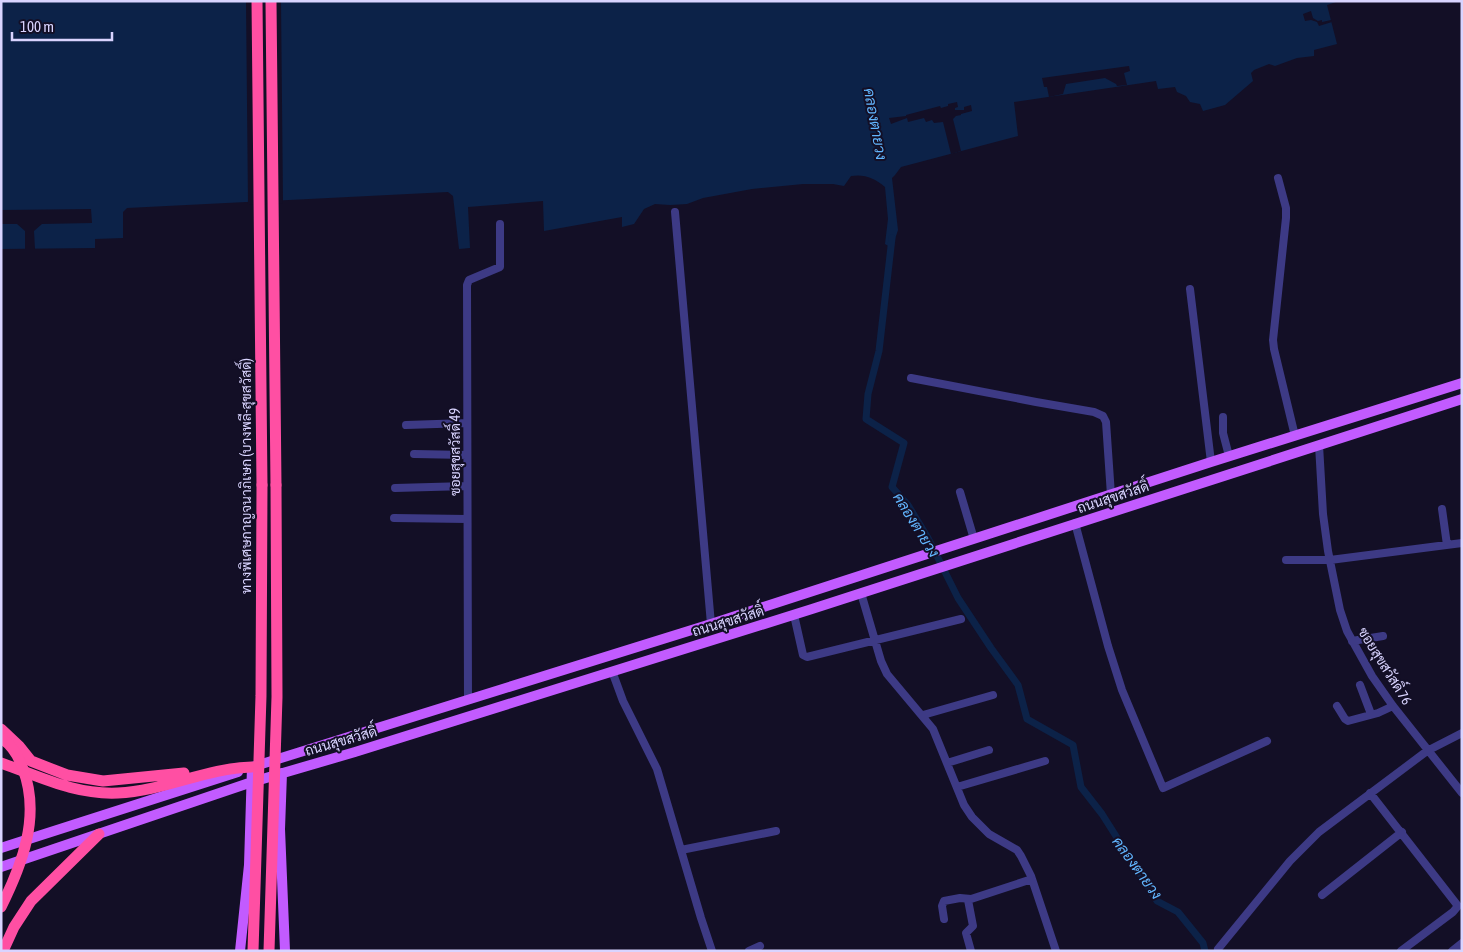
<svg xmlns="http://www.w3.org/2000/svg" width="1463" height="952" font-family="'Asap Condensed',Sarabun,sans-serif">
<rect width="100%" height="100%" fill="#130f26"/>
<!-- water -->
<path fill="#0c2248" d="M1 1H1339L1327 5 1337 44 1314 50V56L1297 58 1275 66 1269 64 1254 70 1251 73 1253 81 1225 105 1203 111 1200 104 1190 102 1186 96 1177 92 1175 87 1158 89 1156 81 1014 102 1018 136 901 167 895 175 892 178 898 230 892 248 885 244 888 219 885 187C874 178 865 174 851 176L844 186 833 184H803L752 189 703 198 687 204 670 205 655 204 644 209 634 224 622 227V217L544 231 543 201 468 207 470 248 459 249 453 196 448 192 127 208 123 212V238L95 239V248L1 249Z"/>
<!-- pier -->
<path fill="#130f26" d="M246 1H281L283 203 248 205Z
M1311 11 1313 18 1318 21 1322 20V22L1331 20 1332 22 1319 26 1317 22 1311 20 1305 21 1303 14Z
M1129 66 1130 71 1124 73 1127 85 1117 86 1116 84 1105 78 1066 84 1063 94 1049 97 1047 87H1044L1042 78Z
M957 102 958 107 955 108V110H964V107L971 105 972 111 961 114V115L956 116 953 119 961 151 951 154 943 122 934 123 932 120 926 122 924 118 908 122 907 118 891 124 889 118 906 116V115L940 106 941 108 948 106V104Z
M91 209 92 223 42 224 34 231 35 249H25V231L17 224H1V210Z"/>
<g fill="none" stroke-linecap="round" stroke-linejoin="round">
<!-- canal -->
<path stroke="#0c2248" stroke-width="7" d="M892 238 879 351 868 394 866 419 904 443 892 487 908 505 928 538 958 598 991 648 1018 685 1027 719 1073 745 1081 787 1102 814 1157 901 1178 912 1203 943 1205 951"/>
<!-- minor -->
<path stroke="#3d3a85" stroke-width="8" d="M1278 178 1286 208V218L1273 340 1274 349 1295 436
M675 212 711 624
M1190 289 1211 462
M911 378 1036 402 1094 412 1103 416 1106 422 1111 495
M1223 417V433L1229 456
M406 425 467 423
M1319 445 1323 514 1328 551 1340 610 1347 631 1372 676 1393 706 1462 793
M414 454 467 455
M395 488 467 486
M960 492 974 539
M1442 509 1447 545
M394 518 467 519
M1075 523 1108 646 1122 690 1163 788 1267 741
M1286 560H1330L1462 543
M861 593 881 661 887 674 933 729 964 805 972 817 989 834 1017 850 1021 856 1031 876 1056 951
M794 615 803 655 807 657 961 619
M1352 641 1383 636
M612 671 623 701 657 769 701 918 712 951
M1360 685 1371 714
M468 700 467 285 469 280 500 267V224
M1337 706 1345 719 1348 721 1378 713 1393 706
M923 715 993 695
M947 763 989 750
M957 787 1045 761
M1370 793 1458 906 1453 912 1401 951
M681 850 776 831
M1322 895 1402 832
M944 919 942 906 944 901 960 898 971 899
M1218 949 1290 861 1319 832 1427 751 1462 733
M749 951 760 946
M971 951 966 933 973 926 968 900 1032 879
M1452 951 1462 943"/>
<!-- major -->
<path stroke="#c25bff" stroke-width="10" d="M252 767 711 624 1211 462 1462 383
M282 773 280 829 285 951
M1 848 238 772
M1 867 252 782 355 752 812 609 1462 399
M240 951 249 865 252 767"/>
<!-- highway -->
<path stroke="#ff4fa3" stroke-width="11" d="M257 1 262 485
M271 1 276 485
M1 729 19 746 31 761 67 775 103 781 184 773
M1 763C41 777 75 795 118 793 164 791 206 768 252 767
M3 951 14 927 31 901 99 834"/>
<!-- highway-bridge -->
<path stroke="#ff4fa3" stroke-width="11" d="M1 738C12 745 19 757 23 769 41 816 22 865 1 907
M253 951 261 696 262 485
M269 951 277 697 276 485"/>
</g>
<g text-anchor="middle" stroke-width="4" stroke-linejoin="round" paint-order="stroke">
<!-- street labels -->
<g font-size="14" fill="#d9d4ff" stroke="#130f26">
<text transform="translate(455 452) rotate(-90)" y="5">ซอยสุขสวัสดิ์ 49</text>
<text transform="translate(246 476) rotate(-90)" y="5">ทางพิเศษกาญจนาภิเษก (บางพลี-สุขสวัสดิ์)</text>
<text transform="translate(1113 497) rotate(-18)" y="5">ถนนสุขสวัสดิ์</text>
<text transform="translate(728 621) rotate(-17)" y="5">ถนนสุขสวัสดิ์</text>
<text transform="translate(1385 666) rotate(58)" y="5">ซอยสุขสวัสดิ์ 76</text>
<text transform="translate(341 741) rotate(-16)" y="5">ถนนสุขสวัสดิ์</text>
</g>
<!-- water labels -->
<g font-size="15" font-style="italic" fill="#62b6ff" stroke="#130f26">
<text transform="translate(875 124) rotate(80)" y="5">คลองตายวง</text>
<text transform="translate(916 525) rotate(58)" y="5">คลองตายวง</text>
<text transform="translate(1137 868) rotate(54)" y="5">คลองตายวง</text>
</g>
</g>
<!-- border -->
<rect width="1463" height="952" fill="none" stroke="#d9d4ff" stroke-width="5"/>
<!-- scale -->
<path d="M12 32v8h100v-8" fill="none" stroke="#d9d4ff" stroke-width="2.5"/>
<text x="20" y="32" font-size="15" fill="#d9d4ff" stroke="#130f26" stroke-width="4" paint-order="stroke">100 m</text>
</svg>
